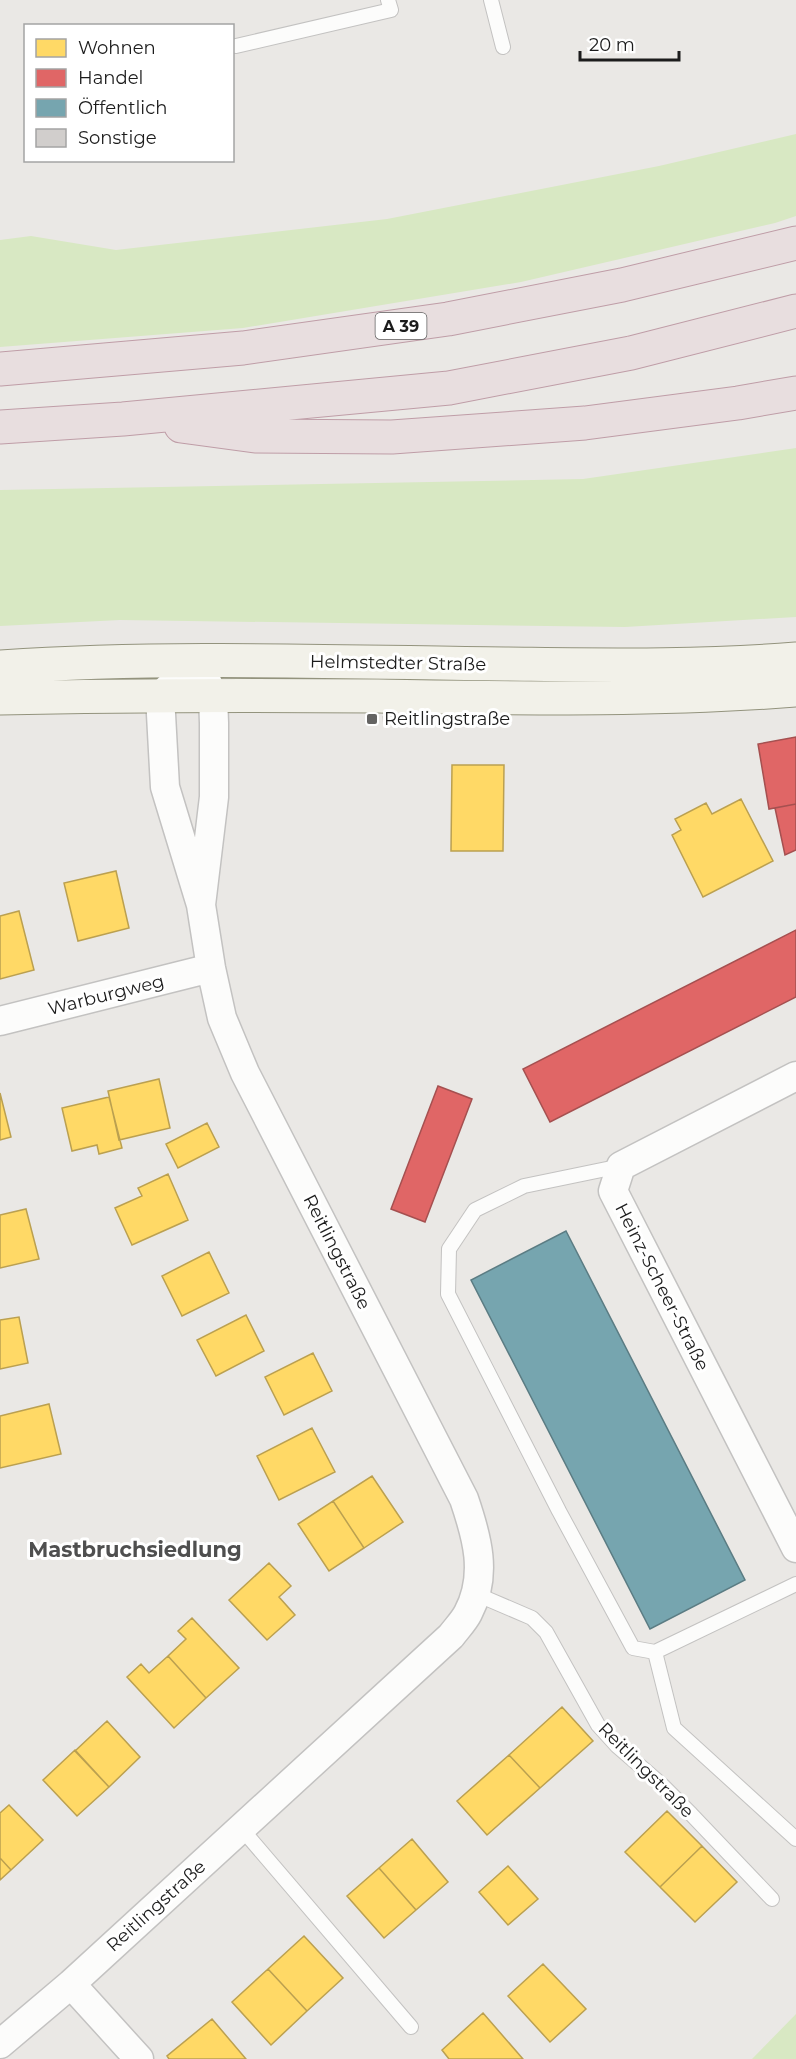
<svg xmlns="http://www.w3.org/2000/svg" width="796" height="2059" font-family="Montserrat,sans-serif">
<rect width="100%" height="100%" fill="#eae8e5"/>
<!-- grass -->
<path fill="#d8e8c3" d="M796 134V216L775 223 521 282 243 328 0 347V240L31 236 116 250 387 219 659 166Z
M796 448V617L625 627 120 620 0 626V490L583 479Z
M796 2014V2059H752Z"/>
<!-- homes -->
<path fill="#ffd966" stroke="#bba050" stroke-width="1.5" d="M452 765H504L503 851H451Z
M741 799 773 861 703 897 672 835 681 830 675 819 706 803 712 814Z
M116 871 129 928 78 941 64 883Z
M19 911 34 970 0 979V916Z
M159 1079 170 1128 119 1140 108 1091Z
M0 1093 11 1137 0 1140Z
M109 1097 122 1148 99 1154 97 1145 72 1151 62 1108Z
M207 1123 219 1147 178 1168 166 1144Z
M168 1174 188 1220 132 1245 115 1208 142 1196 138 1188Z
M26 1209 39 1259 0 1268V1215Z
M209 1252 229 1293 182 1316 162 1276Z
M246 1315 264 1351 216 1376 197 1340Z
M19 1317 28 1363 0 1369V1320Z
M313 1353 332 1391 284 1415 265 1377Z
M49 1404 61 1454 0 1468V1416Z
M312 1428 335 1472 279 1500 257 1456Z
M372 1476 403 1522 364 1548 333 1501Z
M333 1501 364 1548 329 1571 298 1524Z
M269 1563 291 1586 279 1597 295 1615 267 1640 229 1600Z
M192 1618 239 1668 206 1698 168 1656 186 1639 178 1631Z
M168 1656 206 1698 174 1728 127 1677 141 1664 149 1673Z
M562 1707 593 1741 540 1788 509 1755Z
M107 1721 140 1757 109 1787 75 1751Z
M75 1750 109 1787 77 1816 43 1780Z
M509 1755 540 1788 487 1835 457 1801Z
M9 1805 43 1840 11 1870 0 1858V1813Z
M667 1811 702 1846 660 1887 625 1852Z
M412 1839 448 1882 416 1910 379 1868Z
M702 1846 737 1882 695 1922 660 1887Z
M0 1858 11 1870 0 1880Z
M508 1866 538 1899 508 1925 479 1892Z
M379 1868 416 1910 384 1938 347 1896Z
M304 1936 343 1978 307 2011 268 1969Z
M543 1964 586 2009 550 2042 508 1996Z
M268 1969 307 2011 271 2045 232 2002Z
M483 2013 523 2059H449L442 2050Z
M212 2019 246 2059H169L167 2056Z"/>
<!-- shops -->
<path fill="#e06666" stroke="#a55050" stroke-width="1.5" d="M796 737V804L769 809 758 744Z
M796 804V850L785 855 775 808Z
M796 930V997L550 1122 523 1069Z
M438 1086 472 1099 425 1222 391 1209Z"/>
<!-- public -->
<path fill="#76a5af" stroke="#5b7c83" stroke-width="1.5" d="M566 1231 745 1580 650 1629 471 1280Z"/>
<!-- building -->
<path fill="#d1cecc" stroke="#cdcac6" stroke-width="1.5" d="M383 717H401V724H384Z"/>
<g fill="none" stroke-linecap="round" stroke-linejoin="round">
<defs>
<path id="lane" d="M491 0 503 47
M236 46 391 10 388 0
M621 1166 524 1186 475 1210 449 1249 448 1294 559 1511 633 1648 655 1652 796 1584
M476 1594 532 1618 546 1632 598 1725 617 1746 661 1784 691 1814 772 1899
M655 1652 674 1728 796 1839
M241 1828 411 2027"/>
<path id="street" d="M0 1021 211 968
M796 1076 621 1166 613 1191 796 1548
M71 1984 139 2059
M0 2044 71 1984 451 1636C457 1628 464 1621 468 1613 488 1575 477 1537 464 1499L245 1073 222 1018 211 968 201 905 165 787 160 696 198 660 213 696 214 723V797L201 905"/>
<path id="secondary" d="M0 667C168 656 337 662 505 664 602 665 699 667 796 659
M0 698C126 695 252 695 378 696 517 698 657 701 796 690"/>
<path id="highway" d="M0 369 243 348 448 319 622 285 796 243
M181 426 255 436 392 437 585 423 738 403 796 393
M0 427 123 419 449 388 631 353 796 311"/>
</defs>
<!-- lane casing -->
<use href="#lane" stroke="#c3c2c1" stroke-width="16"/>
<!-- street casing -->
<use href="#street" stroke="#c3c2c1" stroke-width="31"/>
<!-- secondary casing -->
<use href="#secondary" stroke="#93937d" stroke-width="35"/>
<!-- highway casing -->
<use href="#highway" stroke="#bf9da7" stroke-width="35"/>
<!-- lane -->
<use href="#lane" stroke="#fcfcfb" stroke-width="14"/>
<!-- street -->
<use href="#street" stroke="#fcfcfb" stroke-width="28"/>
<!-- secondary -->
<use href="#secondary" stroke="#f2f1e9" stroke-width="33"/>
<!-- highway -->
<use href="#highway" stroke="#e8dedf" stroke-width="33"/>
</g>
<!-- markers -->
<rect fill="#646362" stroke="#fff" stroke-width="2" x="366" y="713" width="12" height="12" rx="3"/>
<g text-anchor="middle" stroke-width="6" stroke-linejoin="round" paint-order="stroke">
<!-- shield labels -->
<rect fill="#fff" stroke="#606060" stroke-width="1.5" x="375.5" y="313" width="51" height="26" rx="4.5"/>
<g font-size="16" font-weight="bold" fill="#1c1c1c">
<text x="401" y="332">A 39</text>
</g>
<!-- street labels -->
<g font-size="18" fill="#1c1c1c" stroke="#fff">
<text transform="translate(398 663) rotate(1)" y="6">Helmstedter Straße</text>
<text transform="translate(106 995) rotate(-14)" y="6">Warburgweg</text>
<text transform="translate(337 1252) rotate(63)" y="6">Reitlingstraße</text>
<text transform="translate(662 1287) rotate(63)" y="6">Heinz-Scheer-Straße</text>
<text transform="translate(646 1770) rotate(45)" y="6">Reitlingstraße</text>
<text transform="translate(156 1906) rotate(-42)" y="6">Reitlingstraße</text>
</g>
<!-- poi labels -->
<g font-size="18" fill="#1c1c1c" stroke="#fff" text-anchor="start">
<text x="384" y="725">Reitlingstraße</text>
</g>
<!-- quarter labels -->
<g font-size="21" font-weight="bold" fill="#4f4f4f" stroke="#fff">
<text x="135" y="1557">Mastbruchsiedlung</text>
</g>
</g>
<!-- legend -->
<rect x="24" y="24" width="210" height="138" fill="#ffffff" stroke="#a4a4a4" stroke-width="1.5"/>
<rect x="36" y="39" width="30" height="18" fill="#ffd966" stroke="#a4a4a4" stroke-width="1.5"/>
<text x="78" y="54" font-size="18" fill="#1c1c1c">Wohnen</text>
<rect x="36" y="69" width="30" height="18" fill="#e06666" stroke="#a4a4a4" stroke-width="1.5"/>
<text x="78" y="84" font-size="18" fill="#1c1c1c">Handel</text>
<rect x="36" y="99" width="30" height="18" fill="#76a5af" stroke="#a4a4a4" stroke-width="1.5"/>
<text x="78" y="114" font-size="18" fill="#1c1c1c">Öffentlich</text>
<rect x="36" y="129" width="30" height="18" fill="#d1cecc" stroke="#a4a4a4" stroke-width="1.5"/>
<text x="78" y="144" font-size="18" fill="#1c1c1c">Sonstige</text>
<!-- scale -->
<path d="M580 51v9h99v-9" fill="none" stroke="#1c1c1c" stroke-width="3"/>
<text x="589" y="51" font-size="18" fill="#1c1c1c" stroke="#ffffff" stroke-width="4.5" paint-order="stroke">20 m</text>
</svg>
